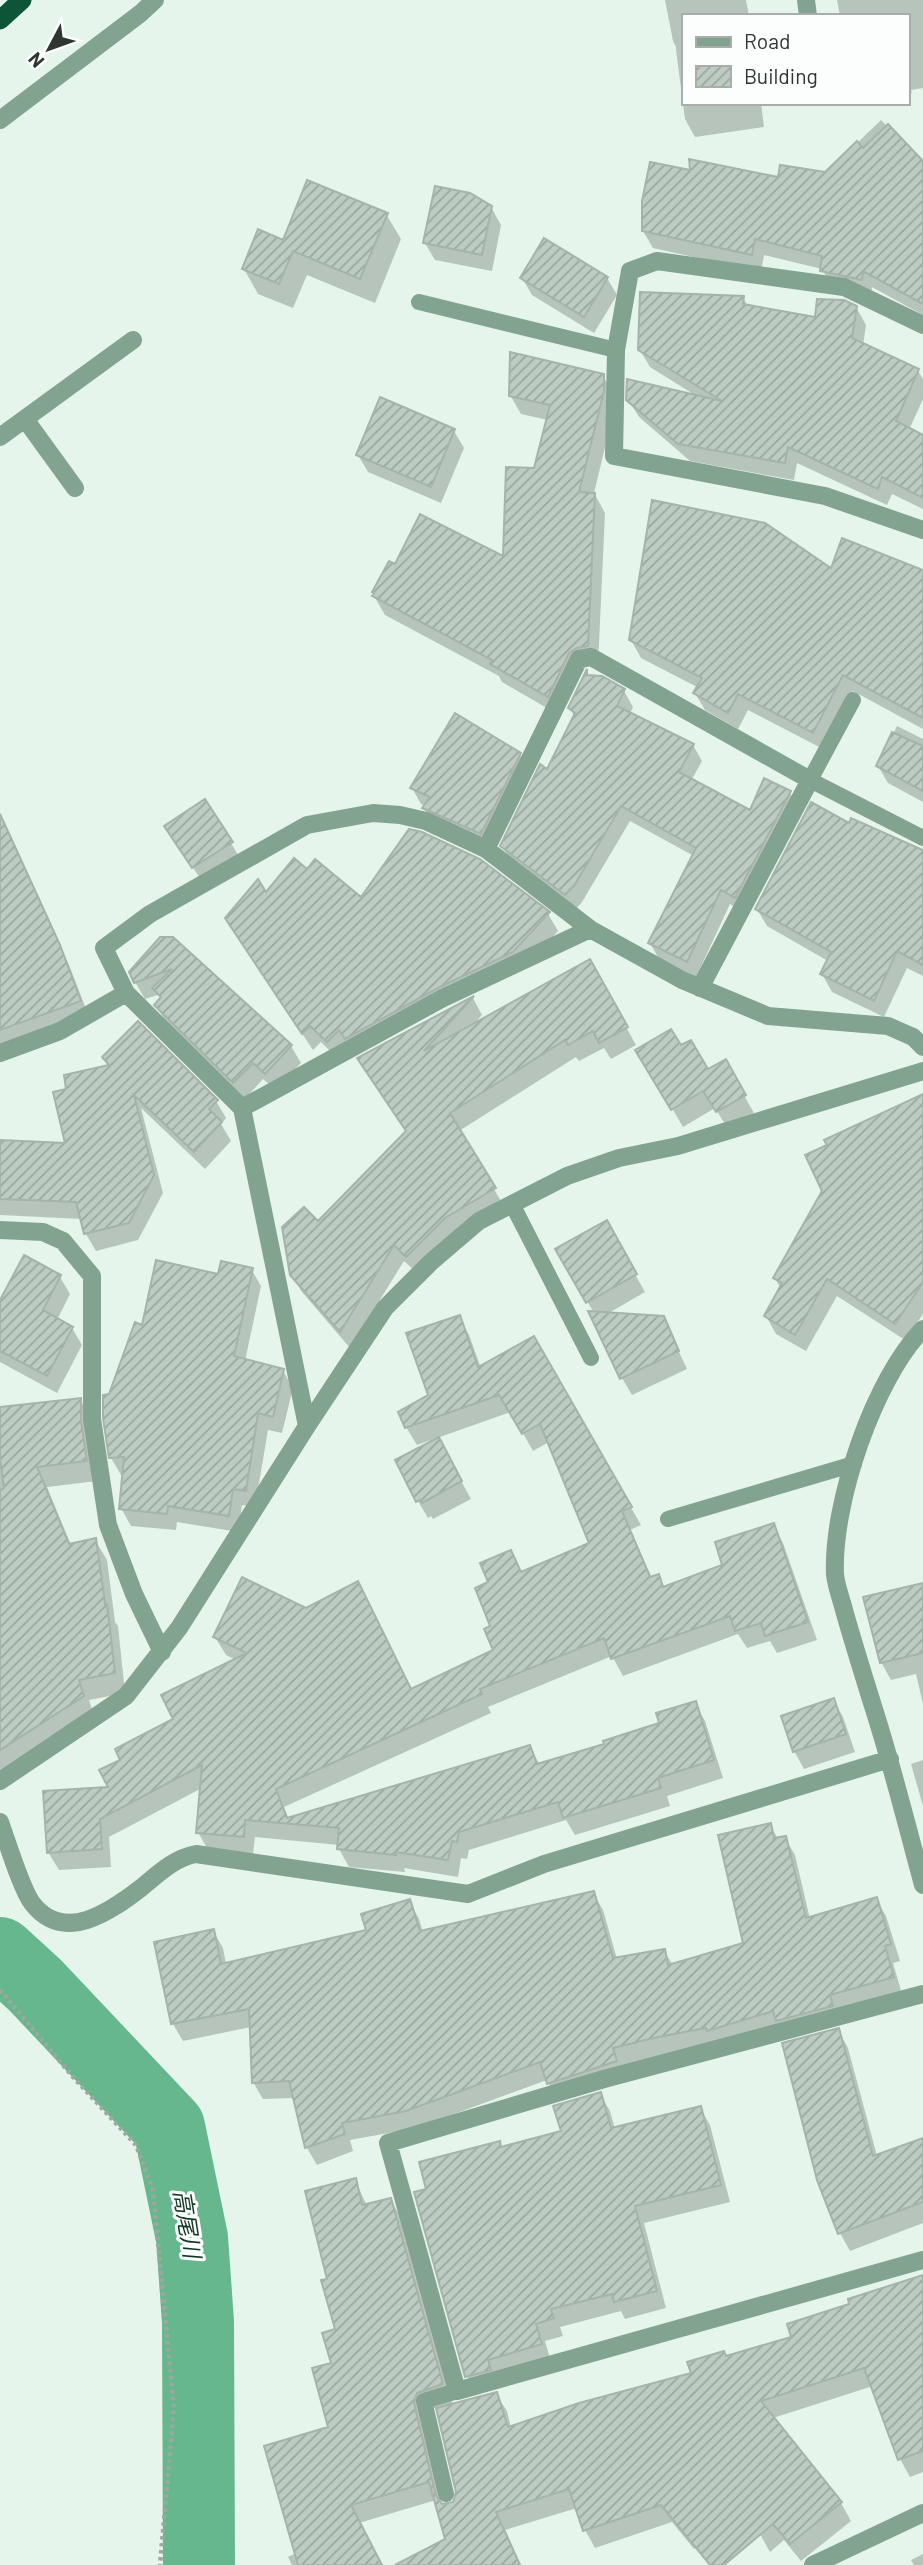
<svg xmlns="http://www.w3.org/2000/svg" width="923" height="2565" font-family="Barlow,'Noto Sans JP',sans-serif">
<defs>
<pattern id="building-hatch" width="6" height="6" patternUnits="userSpaceOnUse" patternTransform="scale(1.75)"><rect width="6" height="6" fill="#bcccc3"/><path d="M-1 1l2-2M0 6l6-6M5 7l2-2" fill="none" stroke="#99a69f"/></pattern>
</defs>
<rect width="100%" height="100%" fill="#e5f5eb"/>
<!-- shadow -->
<path fill="#0003" fill-rule="evenodd" d="M665 0H746L749 16H683V103H761L764 127 695 137 685 119 676 50V47L673 41Z
M837 0H923V88L911 90 912 93 907 94V16H840Z
M881 120 923 164V315L872 287 871 296 832 287 822 269 764 255 761 272 653 248 643 231 693 172 780 179 825 174Z
M491 207 501 225 492 271 435 260 425 243Z
M386 214 401 239 375 303 307 275 293 308 258 294 244 269 284 242Z
M522 278H607L617 295 594 333 532 295Z
M743 298 748 306 817 319 856 307 866 325 863 345 918 371 923 379V399L909 430 923 437V509L892 494 887 505 797 463 794 480 690 461 639 417 628 399 698 397 650 367 640 350Z
M603 376 614 395V410L594 493 605 513 598 665 587 666 579 672 559 715 502 682 499 676 385 615 374 596 396 566 505 559 536 470 548 420 521 414 510 395Z
M454 431 464 448 441 503 368 472 358 455Z
M923 570V729L853 691 823 749 748 710 738 729 705 710 695 693 699 688 641 658 631 640 832 571Z
M587 673 589 676 624 691 633 707 630 714 693 745 702 761 691 781 751 813 790 793 799 808 744 913 730 904 696 977 659 959 650 943 694 856 630 821 582 902 575 910 512 862 502 846 548 771 575 718 570 708Z
M897 726 923 739V802L888 783 878 766Z
M519 754 529 770 490 849 434 825 424 809 426 806 421 804 412 788Z
M850 826 923 858V976L907 968 884 1017 832 992 822 974 828 961 767 926 757 909Z
M231 843 241 860 204 884 177 844Z
M12 844 69 965 90 1019 0 1050V849Z
M307 871 362 900 548 914 558 931 523 970 337 1058 321 1042 313 1050 237 936 266 895Z
M161 938 291 1046 301 1063 276 1090 263 1079 244 1100 166 1022 156 1005 161 1000 158 995 145 999 135 982Z
M590 962 636 1045 611 1059 604 1048 579 1061 576 1057 459 1131 504 1206 417 1273 404 1261 350 1348 302 1292 291 1274 318 1223 408 1132 360 1059 473 998 482 1015 472 1026Z
M681 1048 707 1072 725 1062 754 1113 728 1129 715 1108 683 1127 638 1050Z
M104 1058 216 1101 226 1118 221 1124 231 1141 205 1169 141 1108 163 1193 138 1240 96 1251 86 1234 82 1219 0 1215V1142L67 1145 69 1091 109 1067Z
M923 1093V1314L905 1340 837 1296 806 1351 776 1334 766 1316 781 1289 775 1278 824 1191 829 1146 827 1141Z
M606 1223 645 1292 607 1314 663 1318 687 1369 632 1395 622 1378 594 1313 558 1250Z
M24 1258 60 1277 70 1294 57 1320 72 1328 82 1345 57 1393 0 1362V1304Z
M251 1269 261 1286 245 1361 283 1371 293 1388 282 1433 268 1430 255 1507 242 1505 238 1532 177 1522 176 1530 131 1526 121 1508 124 1475H121L111 1458 110 1396 143 1327 219 1276Z
M459 1317 469 1335 481 1368 534 1338 641 1525 630 1530 652 1578 658 1576 665 1588 725 1566 773 1525 783 1543 817 1640 777 1653 770 1641 747 1648 738 1634 623 1676 612 1656 488 1707 491 1713 284 1807 289 1820 530 1747 540 1765 606 1745 661 1724 695 1703 705 1721 723 1778 667 1796 670 1806 575 1835 566 1820 469 1850 467 1859 461 1858 458 1877 404 1868 405 1872 349 1867 339 1849V1845L255 1837 253 1854 208 1850 198 1832 202 1788 109 1837 111 1867 59 1870 48 1852 111 1789 123 1760 175 1720 236 1660 226 1655 215 1637 306 1610 368 1601 412 1690 495 1651 490 1583 511 1553 522 1573 591 1544 549 1442 533 1451 511 1412 417 1445 406 1427 430 1396Z
M80 1399 91 1420 97 1481 47 1487 71 1545 95 1540 107 1560 115 1622 118 1626 125 1693 89 1700 94 1716 0 1777V1409Z
M448 1457 471 1499 433 1519 431 1516 428 1518 418 1501Z
M923 1585V1704L916 1674 891 1680 881 1662Z
M833 1700 843 1717 855 1752 804 1769 794 1751Z
M923 1760V1806L911 1764Z
M770 1825 778 1839 785 1838 795 1855 810 1919 876 1899 886 1916 900 1961 893 1963 902 1994 782 2029 558 2101 547 2080 416 2128 350 2140 353 2151 317 2165 307 2148 295 2098 263 2099 253 2082 251 2027 183 2041 173 2024 156 1943 213 1931 223 1948 226 1964 368 1931 409 1901 419 1919 423 1932 593 1893 603 1910 617 1959 664 1951 673 1965 745 1944Z
M838 2030 848 2048 877 2156 923 2139V2223L850 2251 840 2233 821 2179Z
M600 2094 610 2111 615 2129 700 2108 710 2125 730 2202 644 2223 666 2308 625 2319 621 2311 560 2327 563 2336 545 2341 551 2362 477 2394 467 2376 428 2191 499 2143 502 2149 563 2132Z
M355 2180 367 2206 391 2200 401 2218 453 2405 496 2394 507 2411 511 2428 693 2374 726 2357 923 2298V2472L910 2477 900 2459 873 2386 773 2418 841 2503 851 2521 801 2561 784 2540 770 2552 751 2518 694 2549 672 2522 595 2548 585 2530 577 2508 505 2530 521 2565H398L447 2540 436 2500 359 2523 381 2565H292L288 2557 296 2553 330 2429 333 2364 337 2330 330 2280ZM438 2407 458 2492 454 2504 443 2506 423 2422 427 2411Z
M923 2554V2565H914L911 2560Z"/>
<g fill="none" stroke-linecap="round" stroke-linejoin="round">
<!-- river -->
<path stroke="#66b78d" stroke-width="72" d="M0 1953 35 1985 169 2127 192 2238 198 2322 199 2565"/>
</g>
<!-- building -->
<path fill="url(#building-hatch)" stroke="#a5b3ab" stroke-width="2" d="M888 124 923 161V304L863 271 862 280 820 271 822 256 755 239 752 255 642 231V201L650 162 690 170 689 159 778 177 780 165 825 172 857 141 863 148Z
M307 180 388 213 360 279 293 251 279 284 242 269 258 229 283 240Z
M435 186 470 193 492 206 482 255 423 243Z
M544 238 608 277 584 317 520 278Z
M640 292 744 296 743 304 815 317 817 299 844 300 857 306 852 338 919 369 896 421 923 435V498L882 477 878 489 788 447 785 463 678 444 626 400 627 379 722 401 638 350Z
M510 352 604 374V391L579 492 595 493 588 646 577 648 569 653 548 697 490 664 492 660 372 596 374 593 372 592 389 561 395 564 420 514 503 556 506 467 534 468 550 405 509 396Z
M380 397 455 429 431 487 356 455Z
M652 500 765 523 831 568 842 538 923 570V718L843 675 813 733 738 694 728 713 693 693 702 678 629 640Z
M587 669V675L602 676 625 689 617 706 694 744 679 772 750 810 764 778 791 791 735 898 721 890 687 962 648 943 696 848 621 806 574 886 565 895 500 846 540 764 547 769 575 713 568 708Z
M455 713 521 753 481 834 422 808 430 797 410 788Z
M892 732 923 746V791L876 766Z
M205 799 233 842 192 868 164 826Z
M811 802 849 823 851 818 923 850V965L897 951 874 1001 820 974 831 952 755 909Z
M0 814 60 945 81 1001 0 1030Z
M409 829 422 832 480 859 550 912 513 952 438 988 345 1039 339 1030 327 1042 310 1026 302 1034 225 918 258 879 266 892 294 858 307 869 315 859 361 897Z
M160 937H173L292 1045 265 1074 253 1063 233 1083 154 1005 161 997 152 988 172 969 134 983 129 972Z
M590 959 628 1027 599 1043 593 1031 568 1045 565 1040 450 1113 496 1188 445 1218 406 1257 394 1245 340 1332 290 1275 282 1227 304 1207 318 1221 406 1131 357 1058 474 996 424 1051Z
M138 1021 218 1100 209 1109 222 1122 194 1152 134 1095 154 1175 129 1223 84 1234 76 1202 0 1199V1140L65 1143 53 1092 66 1089 64 1075 109 1065 102 1057Z
M671 1029 681 1045 691 1040 708 1069 726 1059 746 1095 716 1112 703 1091 671 1110 635 1050Z
M923 1094V1282L895 1324 827 1279 795 1335 764 1316 782 1283 773 1278 822 1191 805 1155 827 1145 824 1140Z
M607 1220 637 1274 586 1303 555 1249Z
M24 1255 61 1275 43 1310 73 1327 47 1376 0 1351V1300Z
M156 1260 218 1274 221 1261 253 1268 234 1356 284 1369 273 1417 258 1413 246 1491 233 1489 229 1516 168 1506 167 1514 119 1509 124 1457 109 1458 103 1418V1395L109 1394 135 1322 142 1325Z
M588 1311 664 1316 679 1351 620 1379Z
M460 1315 478 1367 534 1336 632 1507 622 1511 650 1577 659 1574 663 1587 722 1565 715 1542 774 1523 808 1622 765 1636 761 1623 735 1631 730 1616 611 1659 604 1638 480 1689 482 1694 276 1789 287 1818 530 1745 537 1764 604 1744 603 1741 659 1723 656 1713 696 1701 714 1760 658 1778 661 1788 563 1818 558 1802 459 1832 457 1842 452 1841 448 1860 395 1852 396 1855 337 1849 339 1828 245 1820 244 1837 196 1833 202 1765 100 1819 102 1849 47 1853 43 1791 108 1787 99 1770 120 1760 115 1749 173 1719 161 1695 247 1653 213 1637 242 1577 306 1608 358 1581 411 1689 493 1650 484 1629 490 1626 475 1588 488 1582 480 1563 511 1550 521 1572 589 1543 540 1424 522 1434 499 1395 405 1428 398 1412 428 1395 406 1333Z
M81 1398V1421L87 1461 37 1467 69 1544 96 1538 105 1604H107L115 1673 79 1680 84 1696 0 1750V1490L4 1488 0 1459V1407Z
M439 1437 462 1481 422 1503 420 1500 416 1502 395 1460Z
M923 1583V1653L880 1663 863 1597Z
M834 1698 846 1734 793 1752 781 1716Z
M771 1823 774 1838 786 1836 806 1918 877 1897 891 1944 885 1946 894 1977 830 1995 833 2006 776 2021 773 2011 707 2031 706 2028 658 2037 613 2048 617 2061 547 2084 540 2062 406 2111 342 2123 345 2134 305 2148 289 2081 252 2083 249 2009 171 2024 154 1942 214 1929 221 1964 366 1930 361 1914 410 1899 420 1931 594 1891 613 1958 665 1949 668 1965 743 1943 718 1835Z
M839 2028 873 2156 923 2138V2202L838 2234 817 2180 782 2043Z
M601 2092 611 2128 701 2106 721 2185 635 2206 657 2291 614 2302 612 2294 551 2309 554 2318 536 2324 542 2344 488 2360 491 2370 465 2377 414 2192 426 2189 419 2162 500 2141 501 2147 561 2131 553 2106Z
M356 2178 362 2205 391 2198 443 2384 417 2393 414 2403 436 2496 442 2504 453 2502 456 2492 436 2408 497 2392 508 2427 579 2403 691 2373 687 2362 724 2351 726 2356 791 2337 787 2324 849 2304 848 2299 923 2275V2451L898 2460 864 2368 761 2401 842 2502 790 2544 773 2524 724 2565H710L661 2505 583 2531 569 2489 496 2512 520 2565H395L445 2539 429 2482 351 2505 382 2565H298L264 2446 328 2427 312 2368 331 2363 322 2333 335 2329 321 2280 327 2279 305 2191Z"/>
<g fill="none" stroke-linecap="round" stroke-linejoin="round">
<!-- path -->
<path stroke="#9ca8a0" stroke-width="4.5" stroke-dasharray="3.5 3.5" stroke-linecap="butt" d="M0 1990 74 2078 136 2145 153 2190 174 2408 160 2565"/>
<!-- service -->
<path stroke="#82a390" stroke-width="16" d="M419 302 616 350
M853 700 810 780 923 838
M512 1204 591 1358
M668 1519 854 1464
M446 2494 424 2401 457 2391"/>
<!-- minor -->
<path stroke="#82a390" stroke-width="18" d="M806 0 808 16
M0 120 141 13 155 0
M923 325 844 287 657 261 630 271 616 350 614 456 825 496 923 530
M25 419 75 488
M0 437 133 340
M486 849 579 659 591 657 810 780 700 988
M0 1053 60 1031 126 993
M242 1108 443 998 590 929
M0 1230 43 1232 63 1241 92 1276V1419L108 1525 134 1594 162 1652
M923 1329C874 1379 832 1503 835 1574 836 1586 841 1598 844 1610 853 1642 863 1674 873 1706 892 1765 907 1826 923 1885
M307 1426 242 1108 126 993 104 948 150 914 307 825 373 813 400 815 426 821 486 849 590 929 682 980 768 1016 888 1026 913 1037 923 1047
M0 1781 126 1696 179 1628 307 1426 385 1308 431 1262 479 1221 567 1176 619 1158 678 1146 923 1071
M0 1822C7 1841 21 1888 32 1903 64 1945 111 1911 141 1888 158 1874 174 1858 196 1854L468 1894 544 1864 890 1759
M923 1994 604 2079 388 2143 457 2391 923 2260
M813 2565 923 2513"/>
<!-- trunk -->
<path stroke="#0e5538" stroke-width="19" d="M0 20 22 0"/>
</g>
<g text-anchor="middle" stroke-width="6" stroke-linejoin="round" paint-order="stroke">
<!-- water labels -->
<g font-size="23" font-style="italic" fill="#143827" stroke="#fbfefc">
<text transform="translate(187 2224) rotate(81)" y="8">高尾川</text>
</g>
</g>
<!-- legend -->
<rect x="682" y="14" width="228" height="91" fill="#fbfefc" stroke="#a9aeab" stroke-width="2"/>
<rect x="696" y="37" width="35" height="10" fill="#82a390" stroke="#a9aeab" stroke-width="2"/>
<text x="744" y="49" font-size="21" fill="#2f3531">Road</text>
<rect x="696" y="66" width="35" height="21" fill="url(#building-hatch)" stroke="#a9aeab" stroke-width="2"/>
<text x="744" y="84" font-size="21" fill="#2f3531">Building</text>
<!-- north arrow -->
<g transform="translate(49 49) rotate(229)" stroke="#fbfefc" stroke-width="5" paint-order="stroke">
<path d="M0-5L12 26L0 18L-12 26Z" fill="#2f3531"/>
<text y="-10" font-size="19" font-weight="bold" text-anchor="middle" fill="#2f3531">N</text>
</g>
</svg>
